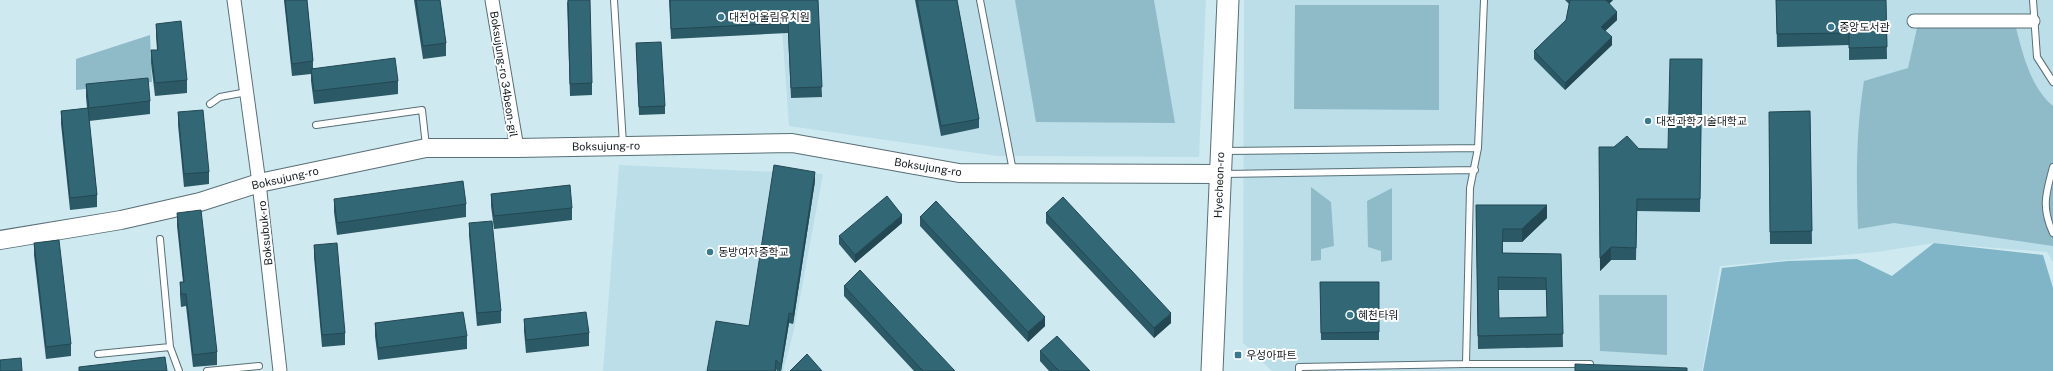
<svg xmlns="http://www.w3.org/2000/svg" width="2053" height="371" font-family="'Public Sans','Noto Sans KR',sans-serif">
<rect width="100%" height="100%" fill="#cfe9f1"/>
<!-- built -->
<path fill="#bbdee9" d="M780 0H1206L1199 157 997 156 789 126Z
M1244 0H2053V262L2047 252 1934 243 1877 252 1720 266 1702 371H1272L1243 343Z
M619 165 823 174 794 330 783 371H603Z"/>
<!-- green -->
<path fill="#8fbbc9" d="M1015 0H1154L1175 123 1036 122Z
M1295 5H1439V110L1294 109Z
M1917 28H2016C2023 55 2031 88 2053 106V246L1894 223 1858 229C1856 179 1856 130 1864 81L1908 68Z
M150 35 152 82 76 90V59Z
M1311 187 1331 202 1334 246 1321 249V260L1311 261Z
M1392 188V260L1381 262V251L1368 247 1367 201Z
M1599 295H1667V355L1600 351Z"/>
<!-- forest -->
<path fill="#7fb5c6" d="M1934 243 2043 255 2053 288V371H1703L1722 268 1788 261 1857 259 1892 276Z"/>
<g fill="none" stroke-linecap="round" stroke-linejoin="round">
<defs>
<path id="lane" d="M614 0 623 144
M980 0 1013 171
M2033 0 2037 57 2053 82
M210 104 220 97 247 92
M316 125 422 110 426 146
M1224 151 1478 148
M2053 167C2046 193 2041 207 2053 233
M1223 174 1475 170
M160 239 170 347 179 371
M98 354 170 347
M1466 364 1470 188 1478 148 1484 0
M207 371 259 366
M1299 371V367L1466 364H1590"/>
<path id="street" d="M234 0 259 183 280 371
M492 0 517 148
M1914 21H2033"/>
<path id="secondary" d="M0 240 121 220 200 202 259 183 426 148H517L792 143 959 173 1220 174"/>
<path id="primary" d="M1212 371 1228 0"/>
</defs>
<!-- lane casing -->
<use href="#lane" stroke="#586f76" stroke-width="8"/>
<!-- street casing -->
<use href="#street" stroke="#586f76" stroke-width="15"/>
<!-- secondary casing -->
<use href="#secondary" stroke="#586f76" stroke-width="20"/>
<!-- primary casing -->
<use href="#primary" stroke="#586f76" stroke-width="23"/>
<!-- lane -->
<use href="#lane" stroke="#fff" stroke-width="6"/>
<!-- street -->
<use href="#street" stroke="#fff" stroke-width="13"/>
<!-- secondary -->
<use href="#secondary" stroke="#fff" stroke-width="18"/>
<!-- primary -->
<use href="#primary" stroke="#fff" stroke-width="21"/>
</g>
<!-- wall -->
<path fill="#2b5965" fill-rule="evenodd" d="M284 0H307L313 61V68L398 81V94L314 104 311 81V74L292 76Z
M414 0H440L446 43V56L423 59Z
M567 0 592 83V95L570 96Z
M669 0H818L822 97 791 98 788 33 671 39Z
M915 0H957L979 119V128L941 136Z
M1565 0H1613L1609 4 1617 20 1605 31 1612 45 1565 90 1534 59V51L1566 20 1569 4Z
M1776 0H1886L1887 59 1849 60V45L1777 47Z
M156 24 187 80V93L155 96 151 63V50H157L156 36Z
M636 43 665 106V114L639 115Z
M1702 59 1700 212 1637 211 1636 260H1611L1600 271 1599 147 1668 149Z
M86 84 150 101V114L89 121 97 195V207L70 210 61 124V111L87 108 86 97Z
M1810 111 1812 244H1770L1769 112Z
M178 112 209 172V184L184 187 178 125Z
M815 181 793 324 789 323 781 371H777L749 326Z
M491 194 572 208V220L494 229 491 206Z
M334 199 466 204V217L337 235 334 212Z
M1476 205 1547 218 1522 242H1503V253L1561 254 1563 347 1478 349ZM1498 290H1546L1547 317 1499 318Z
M177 213 217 352V365L193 367 186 306 181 307 180 295V282H183L177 226Z
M1046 213 1171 323 1154 338 1046 223Z
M920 217 1045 326 1028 342 920 226Z
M469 223 501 311V323L477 326 469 235Z
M902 223 855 263 839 244V236Z
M34 243 71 344V356L46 359 34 255Z
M314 245 345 333V345L322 347 314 257Z
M1320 282H1379V340H1321Z
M844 286 955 371H914L844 296Z
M524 319 589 333V346L526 353 524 331Z
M375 323 467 336V349L378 360 375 336Z
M1040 351 1090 371H1049L1040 361Z"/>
<!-- shaded-wall -->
<path fill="#234853" d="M1605 0H1613L1605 7Z
M1617 12V20L1601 35V27Z
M1612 37V45L1565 90V83Z
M815 172V181L793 324V314Z
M1547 205V218L1522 242V229Z
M902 215V223L855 263V255Z
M1611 247V260L1600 271V258Z
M789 313V323L781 371V365Z
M1171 313V323L1154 338V328Z
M1045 317V326L1028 342V332Z
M776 360V371H775Z"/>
<!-- building -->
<path fill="#326776" stroke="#234853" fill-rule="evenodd" d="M285 0H307L313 61 292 64Z
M416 0H440L446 43 423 46Z
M568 0H590L592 83 570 84Z
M670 0H818L822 87 791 88 788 23 671 29Z
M917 0H957L979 119 941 126Z
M1570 0H1606L1617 12 1601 27 1612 37 1565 83 1534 51 1566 20Z
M1776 0H1886L1887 47 1849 48V33L1777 34Z
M181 21 187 80 155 83 151 50H158L156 24Z
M661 42 665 106 639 107 636 43Z
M395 58 398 81 314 91 311 69Z
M1670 59H1702L1700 199H1637L1636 248 1611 247 1600 258 1599 147H1614L1627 136 1639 149H1668Z
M148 78 150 101 89 108 86 84Z
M88 108 97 195 70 198 61 111Z
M203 110 209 172 184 174 178 112Z
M1810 111 1812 231 1770 232 1769 112Z
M774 165 815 172 793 314 789 313 781 365 776 360 775 371H707L716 321 749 326Z
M463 181 466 204 337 223 334 199Z
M570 185 572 208 494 216 491 194Z
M887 196 902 215 855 255 839 236Z
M1063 197 1171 313 1154 328 1046 213Z
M936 201 1045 317 1028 332 920 217Z
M1476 205H1547L1522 229H1503L1502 253 1561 254 1563 334 1478 336ZM1498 277 1546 278 1547 317 1499 318Z
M201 210 217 352 193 355 186 294H181L180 282H184L177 213Z
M492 221 501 311 477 313 469 223Z
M59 240 71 344 46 347 34 243Z
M337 243 345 333 322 335 314 245Z
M860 270 955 371H923L844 286Z
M1320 282H1379V332L1321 333Z
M463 312 467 336 378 348 375 323Z
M586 312 589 333 526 340 524 319Z
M1057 336 1090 371H1059L1040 351Z
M807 354 822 371H790Z
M165 357 167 371H79V367Z
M21 358 22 371H0V360Z
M1575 364 1687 368V371H1575Z"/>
<!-- markers -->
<g fill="#38798b" stroke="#fff" stroke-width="1.5">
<circle cx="721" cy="17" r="4"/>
<circle cx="1831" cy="27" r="4"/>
<circle cx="1648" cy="121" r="4"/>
<circle cx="710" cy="252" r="4"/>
<circle cx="1350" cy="315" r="4"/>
<rect x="1234" y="351" width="8" height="8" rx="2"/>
</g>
<g text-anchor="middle" stroke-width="4" stroke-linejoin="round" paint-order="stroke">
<!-- poi labels -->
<g font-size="11" fill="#151e21" stroke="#fff" text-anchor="start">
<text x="729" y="21">대전어울림유치원</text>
<text x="1839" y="31">중앙도서관</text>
<text x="1656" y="125">대전과학기술대학교</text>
<text x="718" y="256">동방여자중학교</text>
<text x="1358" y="319">혜천타워</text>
<text x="1246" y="359">우성아파트</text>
</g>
<!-- street labels -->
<g font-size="11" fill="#151e21" stroke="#fff">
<text transform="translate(504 74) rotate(81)" y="4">Boksujung-ro 34beon-gil</text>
<text transform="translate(606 146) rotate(-1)" y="4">Boksujung-ro</text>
<text transform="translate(928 167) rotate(9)" y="4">Boksujung-ro</text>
<text transform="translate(285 178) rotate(-13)" y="4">Boksujung-ro</text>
<text transform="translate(1219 185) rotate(-88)" y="4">Hyecheon-ro</text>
<text transform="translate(265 233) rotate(-96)" y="4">Boksubuk-ro</text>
</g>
</g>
</svg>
